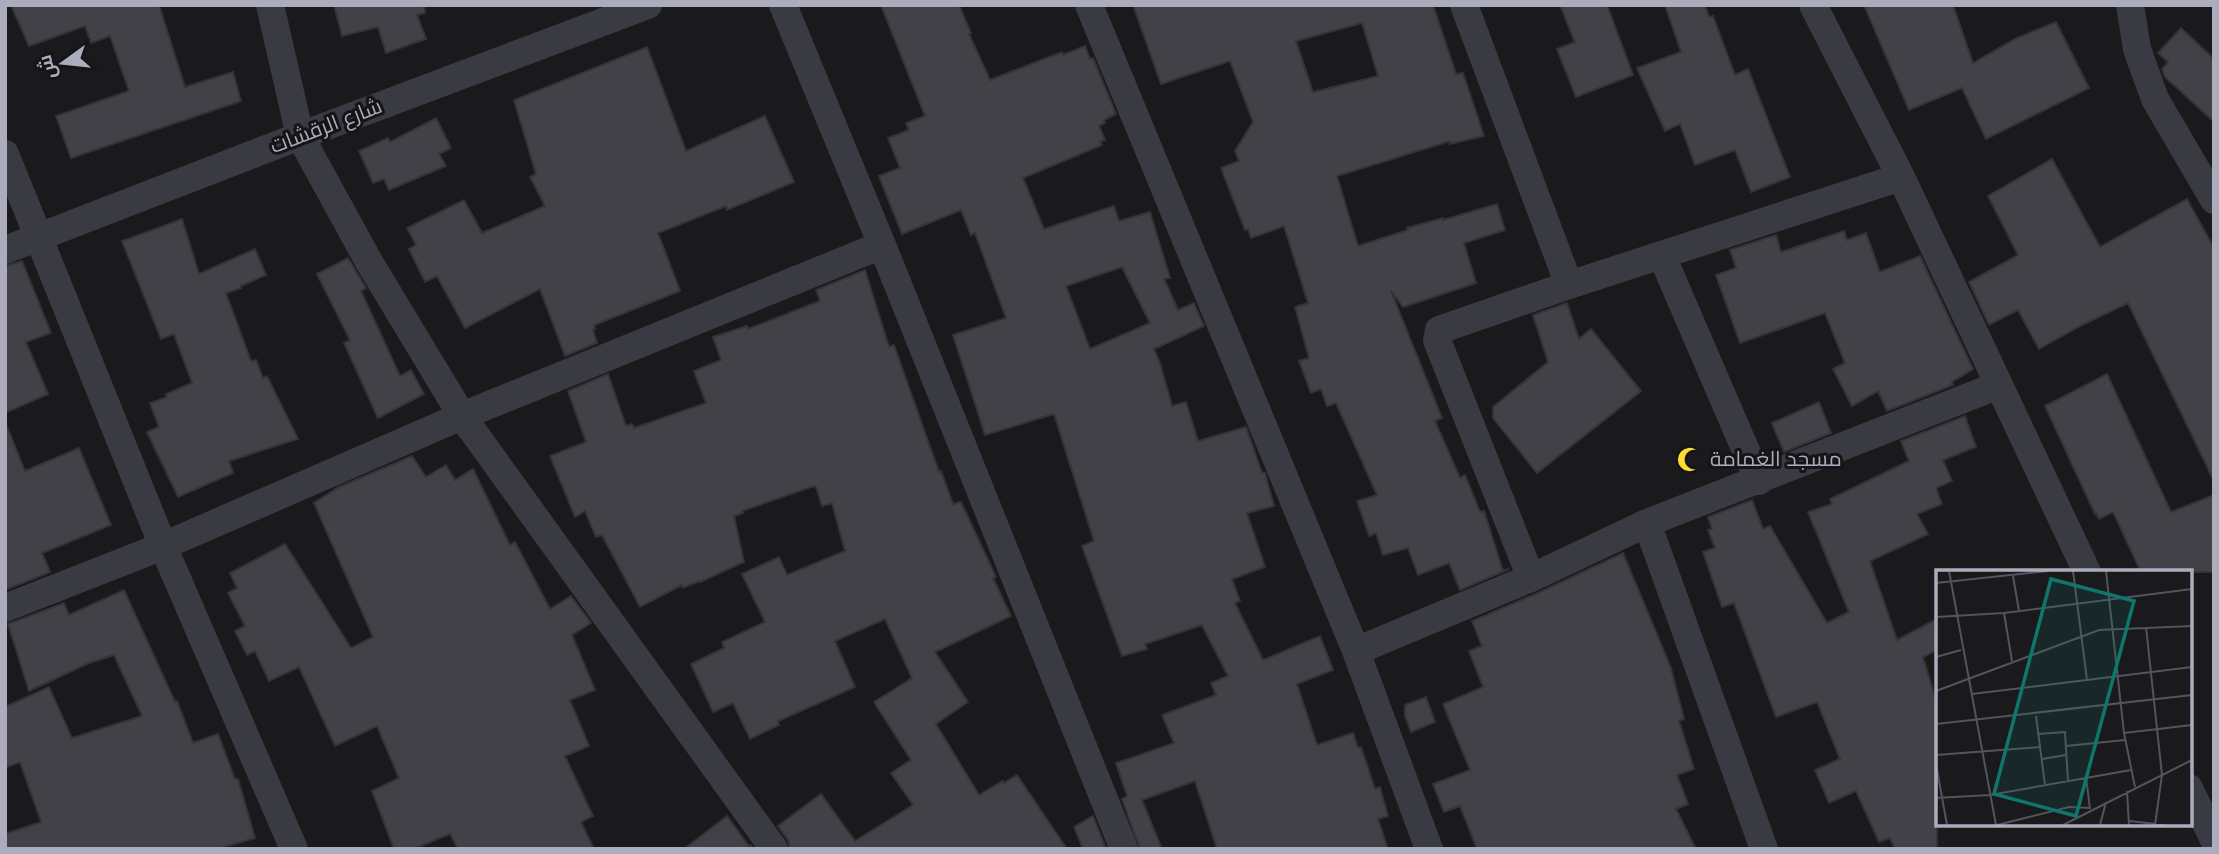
<svg xmlns="http://www.w3.org/2000/svg" width="2219" height="854" font-family="Poppins,Cairo,sans-serif">
<rect width="100%" height="100%" fill="#1a191c"/>
<!-- building -->
<path fill="#414147" stroke="#343338" stroke-width="2" fill-rule="evenodd" d="M11 5H159L185 87 233 72 241 101 71 158 56 116 129 91 110 36 91 43 85 26 29 46Z
M334 5H424L425 13 417 15 426 39 386 53 378 27 342 36Z
M881 5H959L971 33 969 34 990 80 1062 52 1063 55 1085 46 1090 59 1093 58 1116 114 1104 120 1105 123 1099 126 1105 140 1100 142 1102 145 1023 178 1044 229 1114 206 1119 221 1150 212 1170 278 1164 279 1178 310 1194 303 1204 326 1154 349 1160 363 1172 406 1186 402 1198 441 1246 427 1262 473H1265L1274 506 1247 513 1265 567 1232 579 1240 601 1235 603 1263 660 1320 636 1333 670 1297 684 1317 745 1353 733 1358 748 1361 747 1375 789 1380 787 1388 816 1378 819 1388 849H1217L1195 781 1142 800 1162 849H1140L1122 799 1127 796 1116 763 1174 743 1162 715 1216 695 1211 683 1228 676 1202 625 1145 644 1147 649 1122 656 1082 546 1094 541 1054 414 985 435 953 335 1006 318 975 233 971 235 961 210 902 234 879 176 900 168 888 138 909 130 906 123 925 116ZM1122 267 1150 323 1090 349 1066 286Z
M1133 5H1433L1456 74 1463 73 1484 136 1450 144V141L1337 176 1358 246 1408 230 1407 228 1443 218V220L1497 204 1505 230 1464 243 1476 283 1403 307 1391 291 1442 418 1435 421 1460 478 1465 475 1480 512 1484 511 1503 571 1509 569 1460 590 1449 563 1418 575 1408 548 1383 555 1376 533 1369 536 1357 501 1377 495 1336 403 1327 406 1321 389 1311 393 1299 361 1309 358 1295 307 1308 303 1284 226 1251 238 1248 229 1245 230 1221 168 1239 161 1235 151 1253 122 1230 61 1161 84ZM1362 23 1378 76 1313 92 1296 41Z
M1560 5H1607L1633 75 1576 97 1557 49 1575 42Z
M1665 5H1705L1709 17 1713 16 1735 75 1748 69 1790 177 1751 192 1735 150 1695 165 1680 124 1665 131 1637 68 1681 52Z
M1864 5H1953L1973 63 2015 39 2056 22 2089 88 1986 139 1962 88 1909 110Z
M2181 28 2214 59V122L2165 77 2162 69 2168 62 2158 53Z
M647 47 686 151 765 116 794 182 727 210 726 206 658 233 680 291 594 325 595 329 593 330 597 343 565 356 540 289 465 328 437 276 425 282 409 249 416 245 407 228 464 200 482 233 545 206 530 177 536 174 514 100Z
M436 118 451 148 439 154 446 166 389 190 384 179 373 183 359 151 388 138 390 142Z
M2052 159 2100 247 2187 199 2214 248V481L2128 303 2084 324 2039 349 2018 310 1989 325 1969 282 2018 255 1988 196Z
M182 219 199 274 255 249 266 275 241 286V288L226 293 251 361 256 360 263 378 267 376 298 439 229 461 233 473 178 497 147 432 159 427 150 403 167 397 166 394 192 383 174 334 161 339 122 241Z
M1844 231 1847 240 1866 233 1880 272 1920 256 1973 369 1952 382 1953 385 1887 411 1878 391 1852 406 1833 369 1845 363 1825 313 1740 343 1716 275 1736 268 1730 250 1776 235 1781 252Z
M348 258 366 288 361 291 400 376 411 370 424 394 378 418 344 343 350 340 317 274Z
M22 261 51 333 26 342 48 394 5 413V266Z
M865 270 889 347 894 345 939 472 941 471 953 504 961 502 996 577 993 578 1011 616 935 652 968 702 936 724 979 795 1003 781 1004 783 1017 775 1067 849H790L788 840 778 826 821 794 855 841 913 805 891 773 911 760 874 702 912 678 885 619 835 641 855 687 778 721 779 725 750 739 733 703 713 712 691 664 724 648 722 642 765 622 742 574 779 557 787 575 845 551 832 503 822 506 816 487 814 486 742 511 743 513 734 516 744 562 700 582 699 581 683 588 682 585 640 607 602 535 596 537 585 511 575 517 550 456 586 442 568 391 608 374 626 426 632 424 634 428 706 403 694 371 721 360 713 337 747 326 748 329 820 301 816 290Z
M1567 303 1579 339 1591 329 1641 391 1537 473 1493 418V407L1548 362 1533 315Z
M2107 374 2171 512 2214 495V572H2141L2113 512 2099 519 2096 513 2095 514 2045 406Z
M1819 402 1831 433 1784 452 1772 423Z
M1965 416 1976 447 1943 460 1952 481 1936 488 1942 504 1917 514 1928 534 1870 561 1897 640 1937 619V650L1923 657 1937 704V849H1895L1890 838 1879 842 1856 791 1829 803 1815 770 1840 759 1817 702 1776 717 1734 603 1722 607 1703 552 1715 548 1708 530 1712 529 1708 517 1752 500 1763 529 1770 526 1827 623 1849 612 1808 512 1832 504 1830 499 1909 461 1901 441Z
M6 424 25 471 79 448 111 525 42 553 50 572 5 590Z
M412 456 426 477 446 465 455 480 473 469 510 545 515 542 550 609 571 596 591 623 572 635 595 690 570 700 589 746 565 756 593 816 581 822 594 849H458L450 834 413 849H394L372 791 399 778 377 726 335 746 299 667 269 681 255 651 247 655 235 631 245 626 228 593 237 588 230 573 285 544 351 648 373 637 314 503 339 487Z
M1623 553 1671 668 1684 719 1679 721 1694 769 1677 775 1688 804 1676 809 1696 849H1477L1460 806 1444 812 1433 784 1470 770 1443 704 1483 687 1469 651 1482 646 1472 621 1538 593Z
M124 590 175 702 177 701 193 743 218 734 235 779H238L255 838 217 849H5V834L41 822 20 762 5 768V707L49 687 72 738 142 716 114 655 89 663 29 691 8 624 64 603 69 615Z
M1426 697 1435 722 1411 732 1405 716V705Z
M727 816 749 846 751 845 753 849H684Z
M1093 816 1106 849H1083L1074 827Z"/>
<g fill="none" stroke-linecap="round" stroke-linejoin="round">
<!-- street -->
<path stroke="#3a3a42" stroke-width="28" d="M270 5 300 136 368 260 462 416 774 849
M783 5 882 245 1124 849
M1089 5 1356 651 1429 849
M1464 5 1569 285
M1813 5 1901 177 2087 572
M2130 5 2137 49 2155 99 2214 200
M5 154 163 546 294 849
M5 250 300 136 648 5
M1662 256 1759 481
M1647 523 1764 849
M1531 578 1437 340 1439 330 1569 285 1901 177
M5 608 163 546 462 416 882 245
M1356 651 1531 578 1647 523 1999 385
M2189 788 2214 840"/>
</g>
<!-- icons -->
<defs>
<symbol id="mosque-bare" viewBox="-9 -9 18 18"><path d="M3.5-4.9A6 6 0 1 0 3.5 4.9A5 5 0 1 1 3.5-4.9Z" fill="#ffda2f" stroke="#151417" stroke-width="2.5" paint-order="stroke"/></symbol>
</defs>
<g fill-rule="evenodd">
<use href="#mosque-bare" x="1672" y="442" width="35" height="35"/>
</g>
<g text-anchor="middle" stroke-width="6" stroke-linejoin="round" paint-order="stroke">
<!-- street labels -->
<g font-size="21" fill="#abadbd" stroke="#151417">
<text transform="translate(326 126) rotate(-21)" y="7">شارع الرقشات</text>
</g>
<!-- poi labels -->
<g font-size="21" fill="#abadbd" stroke="#151417" text-anchor="start">
<text x="1710" y="466">مسجد الغمامة</text>
</g>
</g>
<!-- overview -->
<g transform="translate(1936 570)">
<rect width="256" height="256" fill="#1a191c"/>
<path fill="none" stroke="#54545c" stroke-width="2" d="M13 1 60 255M137 1 151 110M170 1 188 163 199 217M77 6 83 41M0 13 113 1M68 43 76 91M0 47 68 43 256 19M210 57 226 205 219 255M0 87 25 80M0 121 163 60 256 56M36 124 256 97M100 146 109 215M0 154 256 125M188 163 256 155M102 164 129 162 132 211M130 176 189 170M0 185 105 177M106 189 130 185M0 194 11 255M150 207 154 239M191 221 193 255M0 228 54 225 195 200M193 251 229 255M61 255 133 237 154 238M127 255 256 190M164 255 170 232"/>
<path fill="#0f766e" fill-opacity="0.15" stroke="#0f766e" stroke-width="3.5" d="M115 9 198 31 140 246 58 224Z"/>
<rect width="256" height="256" fill="none" stroke="#abadbd" stroke-width="3.5"/>
</g>
<!-- border -->
<rect width="2219" height="854" fill="none" stroke="#abadbd" stroke-width="14"/>
<!-- north arrow -->
<g transform="translate(63 63) rotate(255)" stroke="#151417" stroke-width="5" paint-order="stroke">
<path d="M0-5L12 26L0 18L-12 26Z" fill="#abadbd"/>
<text y="-10" font-size="19" font-weight="bold" text-anchor="middle" fill="#abadbd">ش</text>
</g>
</svg>
